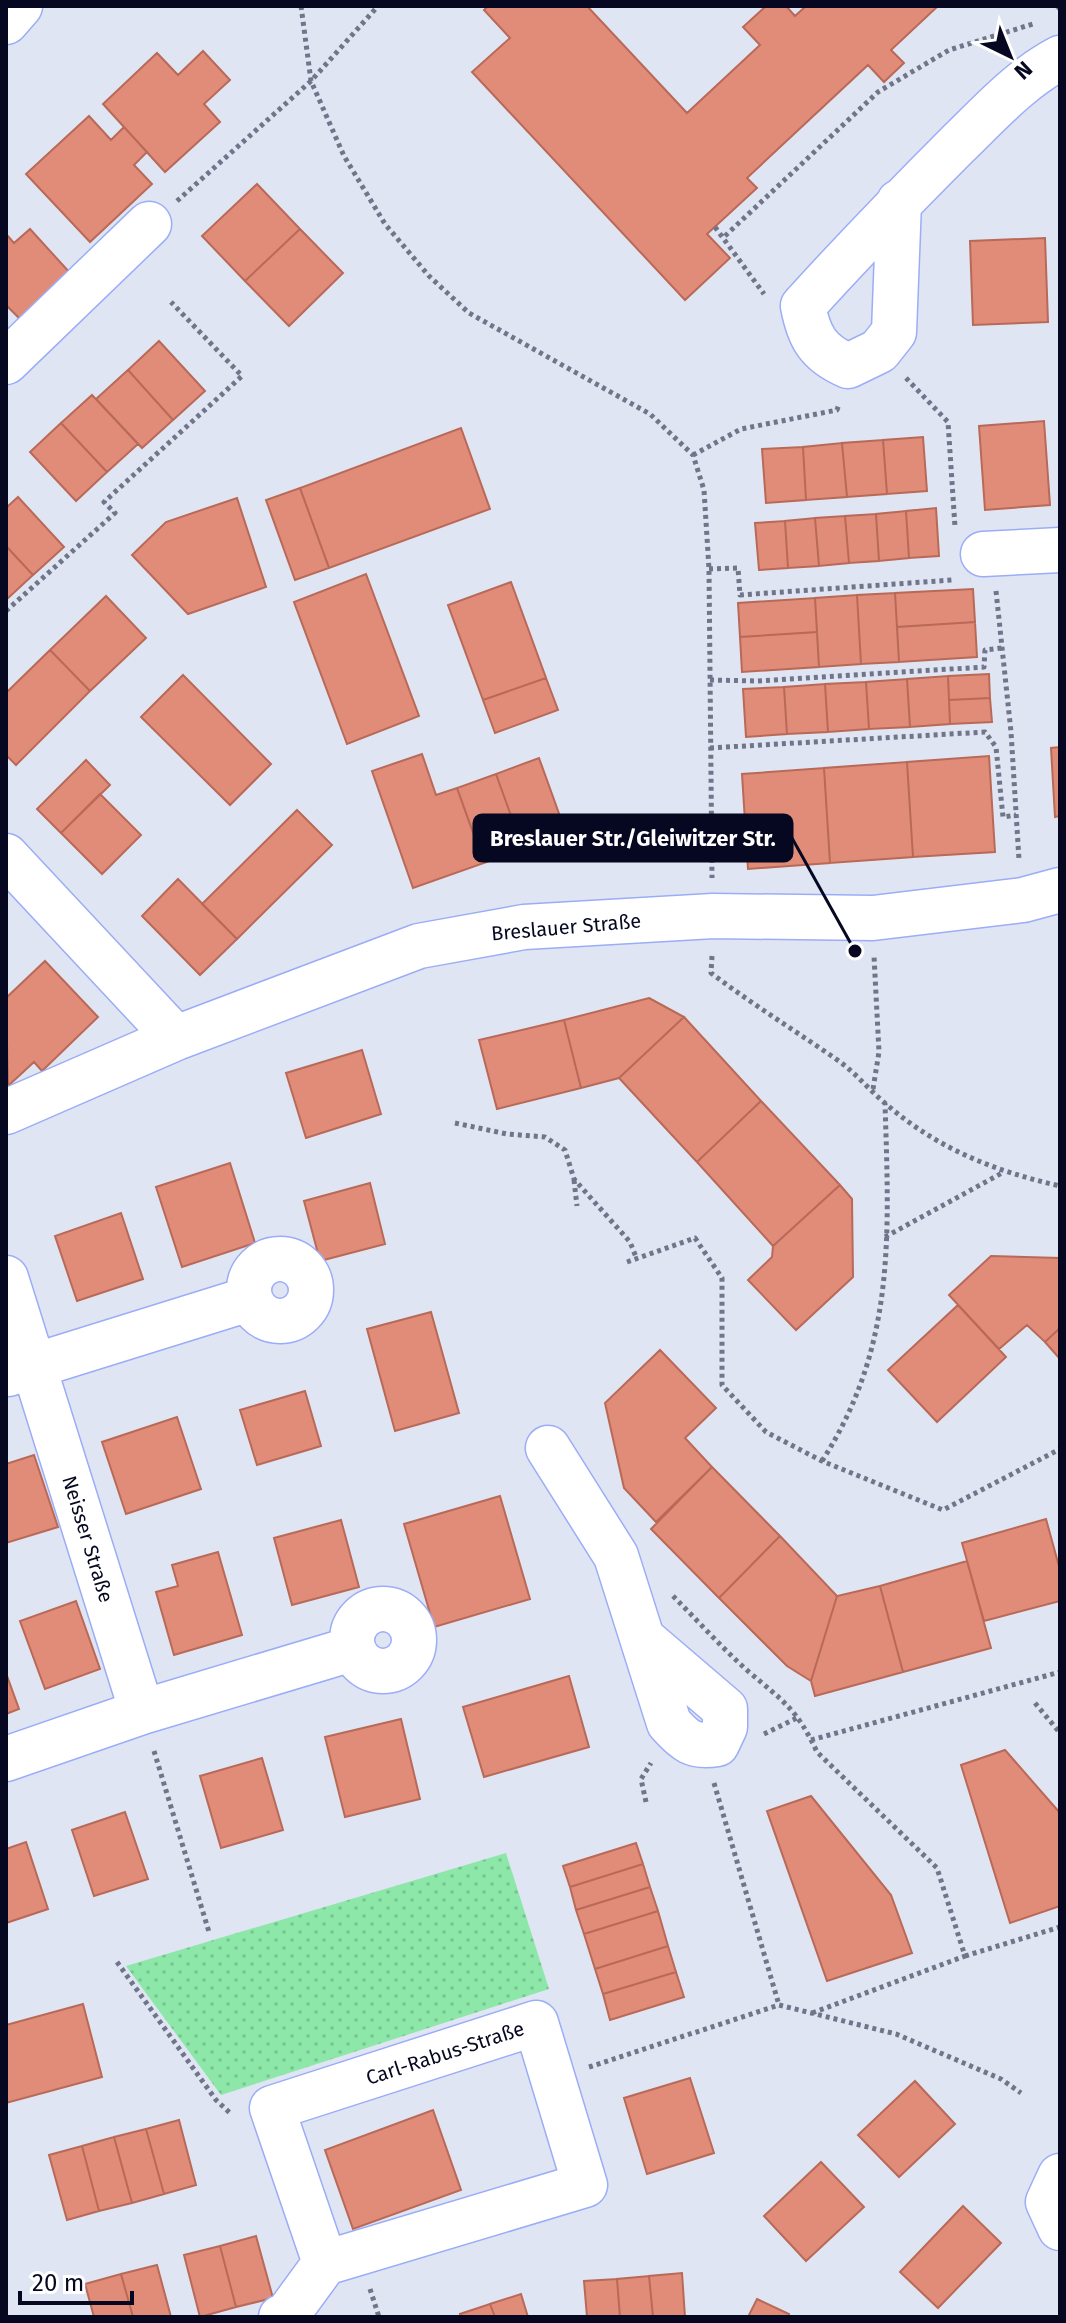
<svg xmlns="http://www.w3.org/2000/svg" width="1066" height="2323" font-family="'Fira Sans',sans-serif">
<defs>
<pattern id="grass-dots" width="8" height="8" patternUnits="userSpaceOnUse" patternTransform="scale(2)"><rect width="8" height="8" fill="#8ce7a9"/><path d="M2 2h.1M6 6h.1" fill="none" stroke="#77c591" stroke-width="1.8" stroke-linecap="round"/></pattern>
</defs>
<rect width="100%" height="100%" fill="#e0e5f4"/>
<!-- grass -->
<path fill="url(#grass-dots)" d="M506 1853 549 1989 221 2095 126 1966Z"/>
<!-- building -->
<path fill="#e18c79" stroke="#b96957" stroke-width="2" d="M488 6H587L687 113 760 45 743 27 766 6H786L795 16 806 6H938L891 50 904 63 884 82 868 65 747 178 757 188 707 234 730 258 685 300 472 72 510 38 484 10Z
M203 51 230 80 204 104 220 122 165 172 103 104 157 53 178 75Z
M89 116 111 140 124 127 147 152 134 165 152 184 90 242 26 174Z
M257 184 300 229 245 281 202 236Z
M30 229 71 274 21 320 6 305V234L14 243Z
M300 229 343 273 289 326 245 281Z
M1045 238 1048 322 973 325 970 241Z
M159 341 205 391 173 420 128 370Z
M128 370 173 420 142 448 96 399Z
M92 395 138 444 107 472 61 423Z
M1044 421 1050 505 985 510 979 426Z
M61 423 107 472 76 501 30 452Z
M461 428 490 509 329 568 300 488Z
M923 437 927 491 887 494 883 440Z
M883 440 887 494 847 497 842 443Z
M842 443 847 497 806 500 803 447Z
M803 447 806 500 766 503 762 449Z
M300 488 329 568 295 580 266 500Z
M18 497 64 547 33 575 6 546V508Z
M237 498 266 587 188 614 132 555 166 522Z
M936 508 939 556 909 558 906 511Z
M906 511 909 558 879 561 876 514Z
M876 514 879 561 849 563 845 516Z
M845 516 849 563 819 566 815 518Z
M815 518 819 566 788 568 785 521Z
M785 521 788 568 759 570 755 523Z
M6 546 33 575 6 600Z
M366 574 419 716 347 744 294 602Z
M511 582 546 678 483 700 448 605Z
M973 589 975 622 897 627 895 593Z
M895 593 899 662 861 664 857 595Z
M857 595 861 664 819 667 815 598Z
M106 596 146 638 90 691 50 650Z
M815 598 817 632 740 637 738 603Z
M975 622 977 657 899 662 897 627Z
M817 632 819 667 742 672 740 637Z
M50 650 90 691 16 765 6 755V693Z
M989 674 990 698 949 700 948 676Z
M183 675 271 764 230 805 141 717Z
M948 676 950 724 910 727 907 679Z
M546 678 558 710 495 733 483 700Z
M907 679 910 727 869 729 866 682Z
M866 682 869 729 828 732 825 684Z
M825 684 828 732 787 734 784 687Z
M784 687 787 734 746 737 743 689Z
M990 698 992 722 950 724 949 700Z
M1060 747V816L1055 817 1051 748Z
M422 754 436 795 457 788 484 863 413 888 372 771Z
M989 756 995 852 913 857 907 762Z
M539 758 566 833 523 849 496 774Z
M86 760 110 785 61 833 37 809Z
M907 762 913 857 830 863 824 768Z
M824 768 830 863 748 869 742 774Z
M496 774 523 849 484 863 457 788Z
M100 794 141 835 102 874 61 833Z
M297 810 332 845 237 939 202 904Z
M178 879 237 939 200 975 142 916Z
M45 961 98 1017 42 1071 34 1062 8 1086 6 998Z
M649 998 684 1017 619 1078 581 1088 564 1020Z
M684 1017 761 1101 697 1162 619 1078Z
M564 1020 581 1088 497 1109 479 1040Z
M362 1050 381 1114 306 1138 286 1073Z
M761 1101 840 1185 773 1246 697 1162Z
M230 1163 255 1243 182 1267 156 1187Z
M370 1183 385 1244 320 1261 304 1201Z
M840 1185 852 1199 853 1277 796 1330 748 1280 772 1257 773 1246Z
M121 1213 143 1279 77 1301 55 1236Z
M991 1256 1060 1258V1328L1045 1342 1027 1325 999 1349 949 1295Z
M958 1305 1006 1357 937 1422 888 1370Z
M431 1312 459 1413 395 1431 367 1329Z
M1060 1328V1359L1045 1342Z
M660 1350 716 1408 685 1438 712 1467 656 1522 624 1488 605 1403Z
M305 1391 321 1446 257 1465 240 1410Z
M177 1417 201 1489 126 1514 102 1442Z
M34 1455 58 1527 6 1543V1464Z
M712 1467 780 1536 719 1598 651 1529Z
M500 1496 530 1599 434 1627 404 1524Z
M1046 1519 1060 1570V1601L984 1621 962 1543Z
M341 1520 359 1587 292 1605 274 1538Z
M780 1536 837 1596 811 1681 787 1666 719 1598Z
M218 1552 242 1635 174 1655 156 1592 178 1586 172 1565Z
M967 1561 991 1648 903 1672 880 1586Z
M880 1586 903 1672 815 1696 811 1681 837 1596Z
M76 1601 100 1669 45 1689 20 1621Z
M6 1673 19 1709 6 1714Z
M569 1676 589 1747 484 1777 463 1707Z
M401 1719 420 1799 345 1817 325 1737Z
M1005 1750 1060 1813V1906L1010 1923 961 1765Z
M262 1758 283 1830 221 1848 200 1776Z
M811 1796 891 1895 912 1953 827 1981 767 1811Z
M125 1812 148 1879 94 1896 72 1830Z
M26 1842 48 1909 6 1923V1849Z
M636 1843 643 1864 570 1887 563 1866Z
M643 1864 650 1887 576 1910 570 1887Z
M650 1887 658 1911 584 1934 576 1910Z
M658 1911 668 1946 595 1969 584 1934Z
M668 1946 676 1972 603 1994 595 1969Z
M676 1972 684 1997 610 2020 603 1994Z
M83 2004 102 2077 6 2103V2025Z
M690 2078 714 2153 647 2174 624 2098Z
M915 2081 955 2124 899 2177 858 2135Z
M433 2110 461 2190 353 2229 325 2150Z
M179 2120 196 2185 164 2194 146 2129Z
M146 2129 164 2194 132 2203 114 2137Z
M114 2137 132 2203 99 2211 82 2146Z
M82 2146 99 2211 67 2220 49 2155Z
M821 2162 864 2207 806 2261 764 2216Z
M963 2206 1001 2243 938 2308 900 2272Z
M256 2236 273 2298 236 2307 220 2246Z
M220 2246 236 2307 200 2317 184 2255Z
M157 2265 171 2317H133L121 2274Z
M682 2273 685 2317H653L649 2276Z
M121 2274 133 2317H94L85 2284Z
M649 2276 653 2317H620L617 2279Z
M617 2279 620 2317H587L584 2281Z
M521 2294 528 2317H495L490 2304Z
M757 2299 789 2314 788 2317H748Z
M490 2304 495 2317H461L460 2314Z"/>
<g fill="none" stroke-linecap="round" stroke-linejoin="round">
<defs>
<path id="minor" d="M6 22 20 6
M899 202 894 332 879 351 848 366C818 353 809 337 803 306 853 251 904 198 957 145 989 114 1020 79 1060 58
M6 362 149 224
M983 554 1060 550
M6 856 176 1038
M6 1112 176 1038 419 946 524 927 713 916 873 918 1023 900 1060 890
M249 1290a31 31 0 1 1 62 0a31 31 0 1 1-62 0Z
M6 1278 142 1712
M8 1374 249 1299
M548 1448 616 1556 669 1723C685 1741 693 1748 717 1744L725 1727V1709L642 1638
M352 1640a31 31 0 1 1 62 0a31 31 0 1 1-62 0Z
M6 1759 142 1712 352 1649
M536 2023 585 2185 325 2263 272 2108Z
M1060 2176 1048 2202 1060 2228
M281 2317 287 2315 325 2263"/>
</defs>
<!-- minor casing -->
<use href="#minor" stroke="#9badf6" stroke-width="47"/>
<!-- path -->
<path stroke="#717589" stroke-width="5" stroke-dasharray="4 4" stroke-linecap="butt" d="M301 6 311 81 344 156 385 224 429 276 469 313 650 414 693 455 704 490 709 569 712 878
M1057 6 1060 9
M177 201 311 81 378 6
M715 227 764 294
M725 236 878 92 949 50 1036 23
M906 378 948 422 955 527
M693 455 741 429 837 410 839 404
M709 569 738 568 740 595 952 580
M996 591 1011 732 1019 860
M6 611 115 513 104 502 242 376 171 302
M710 680 757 681 984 667 985 650 1002 648
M710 748 985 732 996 747 1003 817 1016 815
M712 956 711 973C752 1004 794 1030 836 1059 855 1072 869 1090 886 1104 938 1149 994 1171 1060 1186
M873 1089 879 1052 874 956
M455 1123 507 1134 545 1137 565 1150 574 1179 630 1242 636 1257
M574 1180 577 1206
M885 1237 1002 1173
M627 1262 695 1238 722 1278V1385L766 1432 822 1461 943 1510 1060 1449
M822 1461C896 1346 889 1235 885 1103
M673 1596C698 1621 722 1648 749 1672 783 1701 797 1709 817 1752L937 1868 965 1956 812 2013
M1035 1703 1060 1733
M764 1734 799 1717
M811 1740 1060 1672
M154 1751 209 1932
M714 1783 779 2005
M646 1802 641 1779 651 1763
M965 1956 1060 1927
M117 1962 216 2100 231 2114
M589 2067 779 2005 896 2034 1001 2079 1021 2093
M370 2289 379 2317"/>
<!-- minor -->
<use href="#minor" stroke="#fff" stroke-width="44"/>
</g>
<g text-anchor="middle" stroke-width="8" stroke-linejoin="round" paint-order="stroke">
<!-- street labels -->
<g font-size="20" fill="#060821" stroke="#fff">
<text transform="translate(566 927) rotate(-5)" y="7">Breslauer Straße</text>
<text transform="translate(88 1539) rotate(73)" y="7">Neisser Straße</text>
<text transform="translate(445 2053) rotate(-18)" y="7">Carl-Rabus-Straße</text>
</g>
</g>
<!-- callouts -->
<path fill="none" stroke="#060821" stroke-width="3" d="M855 951L792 838"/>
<circle fill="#060821" stroke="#fff" stroke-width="3" cx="855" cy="951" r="8"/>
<rect fill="#060821" stroke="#060821" stroke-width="3" x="474" y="815" width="318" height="46" rx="8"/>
<g font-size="22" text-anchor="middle" font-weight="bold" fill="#fff">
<text x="633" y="846">Breslauer Str./Gleiwitzer Str.</text>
</g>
<!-- border -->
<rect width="1066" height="2323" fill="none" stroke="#060821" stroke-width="16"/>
<!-- north arrow -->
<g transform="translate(1010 56) rotate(137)" stroke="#ffffff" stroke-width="6" paint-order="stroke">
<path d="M0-6L14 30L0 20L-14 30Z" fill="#060821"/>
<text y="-12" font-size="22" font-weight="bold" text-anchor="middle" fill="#060821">N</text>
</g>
<!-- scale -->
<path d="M20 2291v12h112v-12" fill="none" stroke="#060821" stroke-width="4"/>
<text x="32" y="2291" font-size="24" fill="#060821" stroke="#ffffff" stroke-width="6" paint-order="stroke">20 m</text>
</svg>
